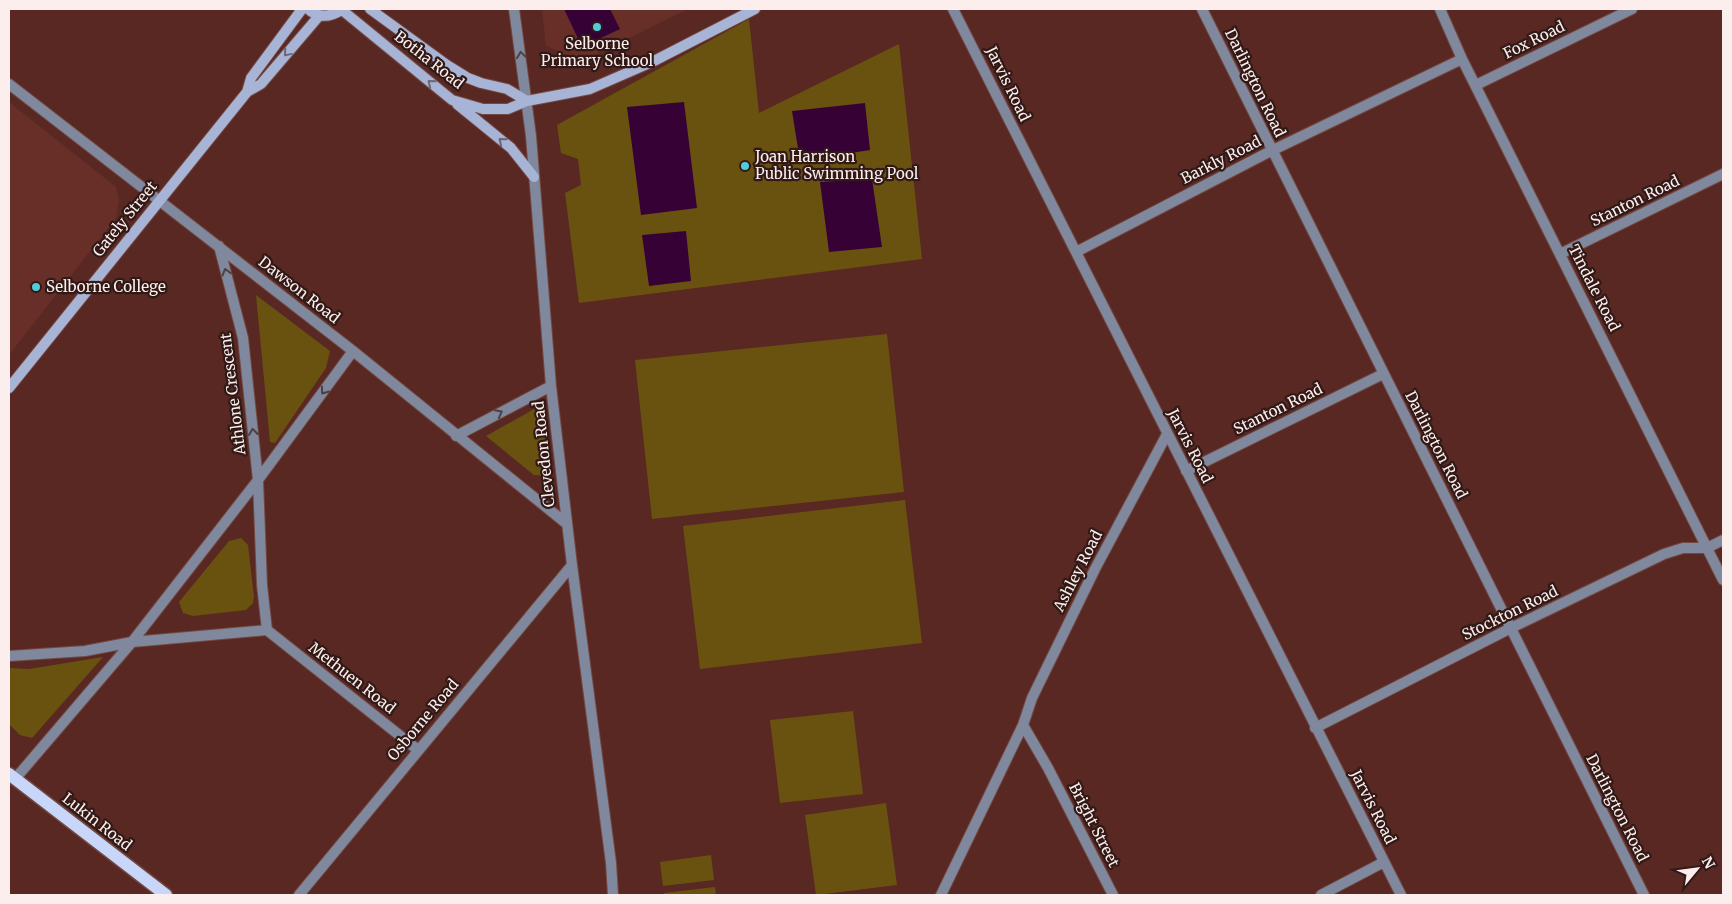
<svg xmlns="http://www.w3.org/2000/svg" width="1732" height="904" font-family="Merriweather,serif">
<rect width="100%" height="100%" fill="#592822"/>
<!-- built -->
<path fill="#682f28" d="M542 9H688L582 61 546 46Z
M9 102 116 187 119 201 116 218 9 355Z"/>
<!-- green -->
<path fill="#695210" d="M749 19 759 113 899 44 922 259 579 303 565 193 581 185 578 159 561 153 557 125Z
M256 295 330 351 326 368 275 443 270 442Z
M887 334 904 492 652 519 635 360Z
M543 404 548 476 534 475 486 436Z
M905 500 922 643 700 669 683 526Z
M241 538 248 545 254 597 253 603 246 610 193 616 183 613 179 602 229 541Z
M103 657 32 738 20 735 9 724V668L29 669Z
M853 711 863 794 780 803 770 720Z
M886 803 897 885 816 895 805 815Z
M711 855 714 880 663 886 660 862Z
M715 887 716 895H664V893Z"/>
<!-- water -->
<path fill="#360236" d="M564 9H610L620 29 582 47Z
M684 102 697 208 641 215 627 107Z
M865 103 870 150 800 161 792 111Z
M872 179 882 247 829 252 820 182Z
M686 231 691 281 649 286 642 235Z"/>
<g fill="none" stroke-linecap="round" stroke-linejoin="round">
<defs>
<path id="street" d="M514 9 531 136 551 386 572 565 611 863 613 895
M953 9 1401 895
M1202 9 1644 895
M1440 9 1462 59 1723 580
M9 84 353 351 567 524
M1476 85 1632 9
M1076 252 1271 151 1462 59
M1560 254 1723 174
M456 436 551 386
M1186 471 1383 374
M267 630 418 750
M9 656 85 651 132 642 267 630 262 585 258 480 243 338 219 246
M1315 728 1511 628 1664 554 1683 548H1707L1723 540
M15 779 132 642 258 480 353 351
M299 895 572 565
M941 895 1023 725
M1113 895 1048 768 1023 725 1032 698 1095 569 1167 434
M1321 895 1384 862"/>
<path id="secondary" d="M308 9C319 19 331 17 343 9
M370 9 447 65 468 78 481 83 507 89 527 101
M342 10 452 100 483 109H508L527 101 590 89 652 62 755 9
M247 92 251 78 302 9
M457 104 511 148 534 177
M9 388 247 92 261 84 319 16"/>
<path id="primary" d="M9 774 166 895"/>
</defs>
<!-- street casing -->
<use href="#street" stroke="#734842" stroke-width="12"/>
<!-- secondary casing -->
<use href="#secondary" stroke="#734842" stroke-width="12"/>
<!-- primary casing -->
<use href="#primary" stroke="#734842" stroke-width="15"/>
<!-- street -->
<use href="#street" stroke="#7f889d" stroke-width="10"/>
<!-- secondary -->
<use href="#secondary" stroke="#a7b4d6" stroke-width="10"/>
<!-- primary -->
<use href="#primary" stroke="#c8d6f9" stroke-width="12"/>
</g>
<!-- one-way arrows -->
<defs><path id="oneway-chevron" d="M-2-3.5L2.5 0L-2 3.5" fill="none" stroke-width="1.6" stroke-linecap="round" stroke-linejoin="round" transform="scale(1.25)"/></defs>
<g stroke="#6c6676">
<use href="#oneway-chevron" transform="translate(287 53) rotate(130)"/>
<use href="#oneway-chevron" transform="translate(431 83) rotate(-141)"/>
<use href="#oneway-chevron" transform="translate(502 141) rotate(-141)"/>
</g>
<g stroke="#4c4045">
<use href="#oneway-chevron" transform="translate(521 55) rotate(-98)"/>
<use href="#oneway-chevron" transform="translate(226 272) rotate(-105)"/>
<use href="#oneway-chevron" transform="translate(324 391) rotate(126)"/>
<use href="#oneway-chevron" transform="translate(499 413) rotate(-28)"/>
<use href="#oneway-chevron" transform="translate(253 432) rotate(-96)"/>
</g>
<!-- markers -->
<g fill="#53cbdb" stroke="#301916" stroke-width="2">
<circle cx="597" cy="27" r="5"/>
<circle cx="745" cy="166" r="5"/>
<circle cx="36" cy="287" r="5"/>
</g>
<g text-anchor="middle" stroke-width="4.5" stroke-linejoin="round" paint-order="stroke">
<!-- street labels -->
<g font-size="15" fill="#fceeec" stroke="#301916">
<text transform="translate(1534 40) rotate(-26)" y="5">Fox Road</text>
<text transform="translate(429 60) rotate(38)" y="5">Botha Road</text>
<text transform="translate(1255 83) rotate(64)" y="5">Darlington Road</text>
<text transform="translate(1008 84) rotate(64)" y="5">Jarvis Road</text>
<text transform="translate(1221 160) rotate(-27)" y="5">Barkly Road</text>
<text transform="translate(1635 201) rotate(-26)" y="5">Stanton Road</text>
<text transform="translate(125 219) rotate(-51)" y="5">Gately Street</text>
<text transform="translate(1594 288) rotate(63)" y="5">Tindale Road</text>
<text transform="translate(299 290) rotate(38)" y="5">Dawson Road</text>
<text transform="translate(233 394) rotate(-97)" y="5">Athlone Crescent</text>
<text transform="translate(1278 409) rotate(-26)" y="5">Stanton Road</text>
<text transform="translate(1436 445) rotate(63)" y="5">Darlington Road</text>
<text transform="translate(1190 446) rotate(63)" y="5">Jarvis Road</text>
<text transform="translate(544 454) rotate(-96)" y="5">Clevedon Road</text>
<text transform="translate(1078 571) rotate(-63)" y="5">Ashley Road</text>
<text transform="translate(1510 613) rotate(-26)" y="5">Stockton Road</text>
<text transform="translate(352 678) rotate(38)" y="5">Methuen Road</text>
<text transform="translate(423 720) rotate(-50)" y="5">Osborne Road</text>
<text transform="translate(1373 807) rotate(63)" y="5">Jarvis Road</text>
<text transform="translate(1617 808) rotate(63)" y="5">Darlington Road</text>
<text transform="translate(97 822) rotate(38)" y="5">Lukin Road</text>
<text transform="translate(1094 825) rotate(63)" y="5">Bright Street</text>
</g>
<!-- poi labels -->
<g font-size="15" fill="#fceeec" stroke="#301916" text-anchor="start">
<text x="597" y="49" text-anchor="middle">Selborne<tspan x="597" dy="17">Primary School</tspan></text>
<text x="755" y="162">Joan Harrison<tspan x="755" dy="17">Public Swimming Pool</tspan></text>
<text x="46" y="292">Selborne College</text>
</g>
</g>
<!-- border -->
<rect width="1732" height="904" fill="none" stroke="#fceeec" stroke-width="20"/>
<!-- north arrow -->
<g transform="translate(1697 869) rotate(61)" stroke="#301916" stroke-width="4" paint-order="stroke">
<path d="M0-4L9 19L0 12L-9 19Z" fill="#fceeec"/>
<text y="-8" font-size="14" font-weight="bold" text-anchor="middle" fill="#fceeec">N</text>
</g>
</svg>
